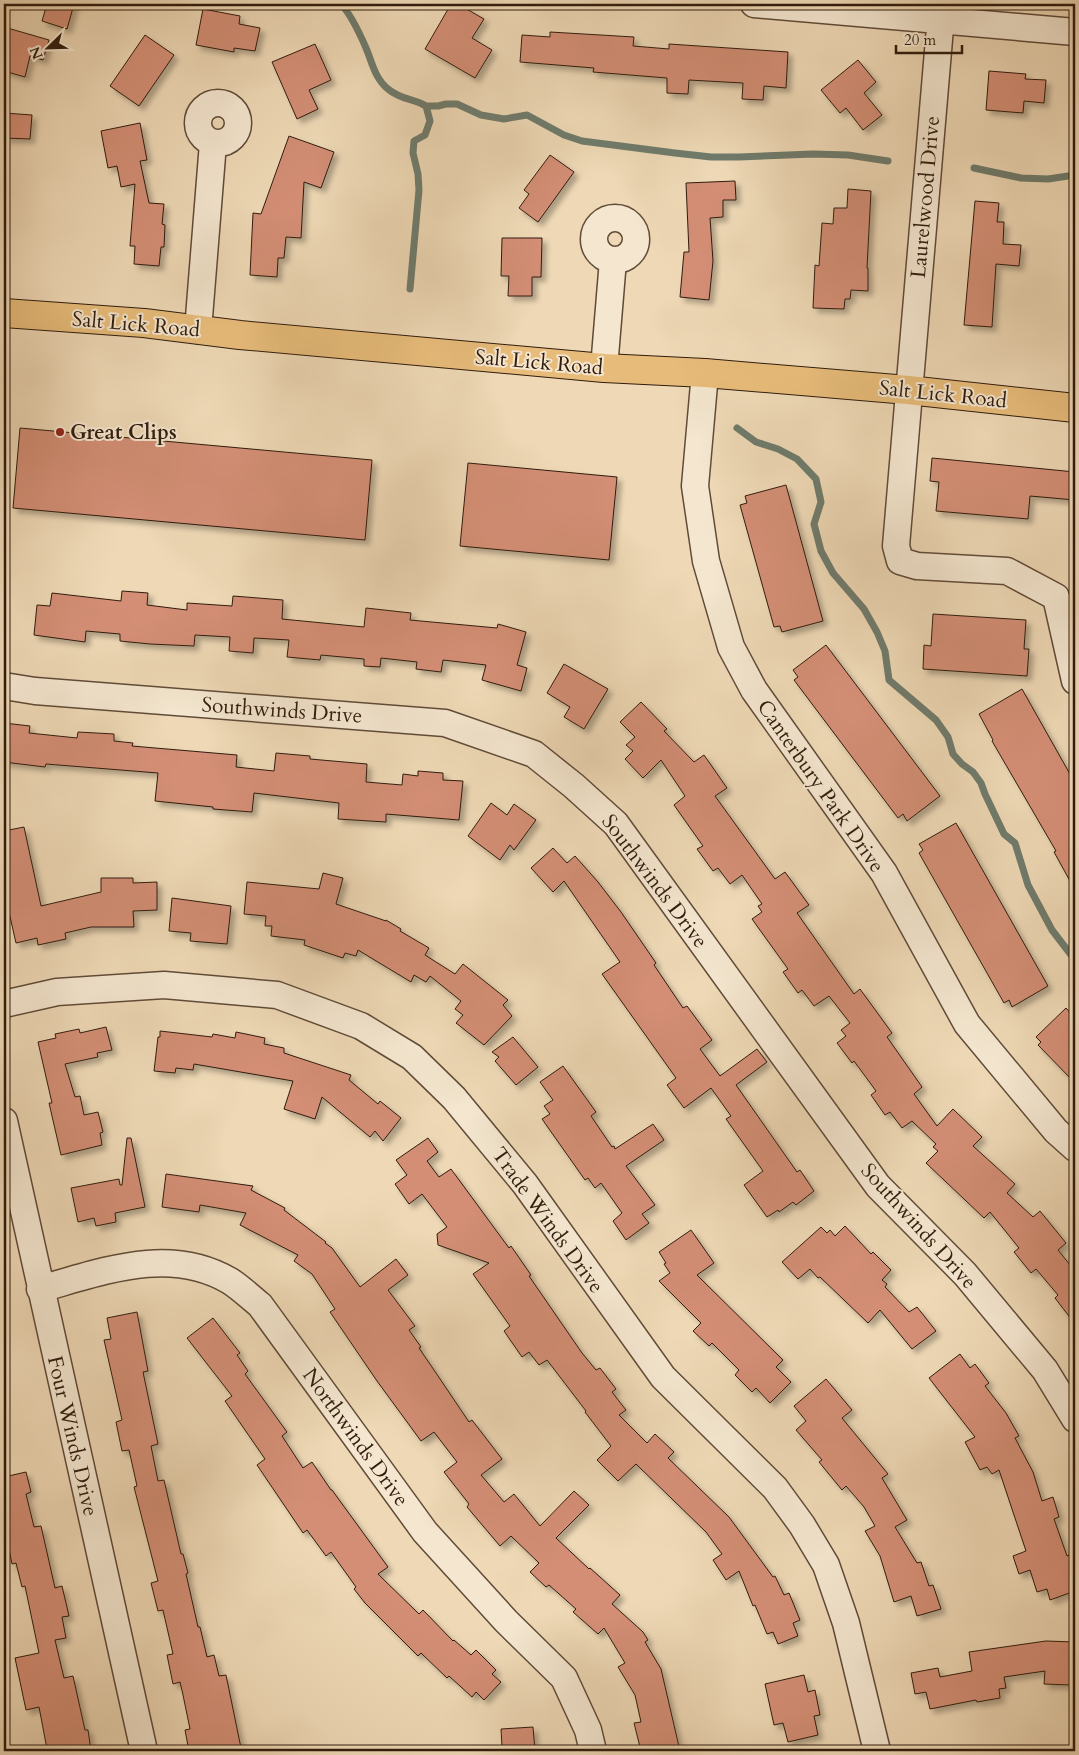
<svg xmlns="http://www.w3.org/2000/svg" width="1079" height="1755" font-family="Cardo,serif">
<defs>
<filter id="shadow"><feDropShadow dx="4.5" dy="4.5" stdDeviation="2.5" flood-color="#0004"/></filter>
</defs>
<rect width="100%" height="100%" fill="#eed8b5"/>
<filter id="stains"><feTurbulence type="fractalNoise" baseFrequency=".004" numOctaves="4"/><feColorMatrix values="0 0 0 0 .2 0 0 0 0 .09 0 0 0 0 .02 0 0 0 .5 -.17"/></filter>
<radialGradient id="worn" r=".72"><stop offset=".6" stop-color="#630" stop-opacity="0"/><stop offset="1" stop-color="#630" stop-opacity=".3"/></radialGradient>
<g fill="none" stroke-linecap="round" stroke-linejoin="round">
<!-- stream -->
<path stroke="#6f7b6c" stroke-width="7" d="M341 4C351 15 360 34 366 48 372 62 375 79 388 89 401 100 412 98 426 106L430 121 425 135 414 141 413 153 418 174 419 190 410 289
M426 106H438L446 104H457L481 115 504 119 527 115 564 135 582 141 675 153 711 157H739L813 154 848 155 888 161
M974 168 1021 178 1048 179 1075 175
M737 428 756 442 778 449 797 459 816 479 821 502 814 524 821 551 833 573 864 609 877 632 885 651 889 680 936 720 948 737 953 754 962 764 973 772 981 783 985 794 1004 834 1015 843 1028 885 1052 930 1075 960"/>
</g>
<!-- building -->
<path fill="#d38e75" stroke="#301c0e" filter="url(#shadow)" d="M47 4H74L67 29 42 21Z
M451 4H458L484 19 472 38 492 50 475 78 425 49Z
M203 9 240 16 239 24 260 28 255 51 234 48V52L196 45Z
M4 27 49 40 43 60 30 56 25 77 4 71Z
M550 32 634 37 633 46 669 49V44L788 52 786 88 764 86 763 100 742 99 743 83 689 80 688 94 667 93V78L593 72 594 68 520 62 522 35 550 37Z
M145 35 174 55 139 106 110 86Z
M315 44 331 80 309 90 318 109 297 119 272 62Z
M858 60 876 82 864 93 882 115 863 130 846 108 840 113 821 90Z
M989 71 1026 74 1025 79 1046 80 1044 103 1024 101 1023 113 986 110Z
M4 113 32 115 30 139 4 138Z
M140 123 147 160 140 161 149 203 164 204 162 224 165 225 164 247H161L159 266 134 264 135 246H130L135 184 121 187 117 166 108 168 101 131Z
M289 136 334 152 321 188 304 182 301 238 286 237 284 258H278L277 277 250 275 253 213 261 214Z
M550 155 574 172 538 222 519 208 529 194 524 190Z
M735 181 736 200H723V217L710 218 713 261 709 300 680 297 684 252H689L686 183Z
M848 189 871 191 867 268H868V291L851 290 850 299H845L844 309 813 308 815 265 819 266 822 223 833 224 834 208H847Z
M975 201 999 203 997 222H1004L1003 244 1021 245 1019 266 996 264 992 327 964 325Z
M502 238H542L541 277H532V296H508L509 276H501Z
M20 428 372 460 365 540 13 508Z
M932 458 1075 472V500L1030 496 1028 519 936 511 939 482 930 481Z
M468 463 617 477 609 560 460 546Z
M786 485 823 621 782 632 780 626 774 627 740 505 747 503 745 496Z
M122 591 148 593 147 605 187 610V603L232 606 233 596 283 600 282 619 364 627 366 608 411 613 410 620 497 628 498 624 526 632 517 665 527 668 521 691 482 680 486 665 443 660 441 672 416 669 417 662 381 658 380 667 364 666V659L321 655 320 660 287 657 289 640 254 638 253 653 229 651 230 637 195 635 194 646 150 644 120 641V634L86 631 85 642 34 635 37 605 50 606 52 593 121 601Z
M933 614 1026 620 1024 649H1029L1027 676 923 669 924 645 931 646Z
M826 645 940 796 907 821 903 814 898 818 794 680 798 677 793 670Z
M564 664 608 689 584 729 564 717 570 707 547 693Z
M1022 689 1075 783V890L1054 852 1056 851 992 741 993 740 979 714Z
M641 702 667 729 664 731 694 762 704 755 727 788 715 796 775 879 785 872 809 905 797 913 854 994 860 989 892 1033 887 1037 922 1087 914 1094 937 1126 953 1109 982 1137 973 1146 1015 1184 1007 1193 1033 1217 1040 1211 1066 1243 1058 1250 1075 1271V1324L1055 1298 1058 1295 1036 1269 1031 1273 1014 1252 1019 1248 990 1212 984 1218 926 1163 938 1151 933 1147 936 1144 912 1121 902 1128 890 1112 885 1115 871 1095 876 1091 854 1061 852 1063 837 1043 846 1036 841 1030 850 1023 829 996 814 1006 802 990 798 993 783 972 788 969 752 919 762 912 758 906 762 904 742 875 730 884 718 868 713 871 697 849 703 846 674 805 685 796 661 760 643 778 625 759 633 751 626 745 635 737 620 722Z
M4 723 30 726 29 733 77 738 78 732 114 734V741L133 743 132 746 237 755 236 767 274 771 276 753 310 756V759L367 764 366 782 402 785 403 774 418 776V771L443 773V780L463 781 459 820 386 814V822L338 819 339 803 254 793 252 812 213 809V807L155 801 158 773 46 764 45 767 4 762Z
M491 803 507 815 514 804 536 820 514 850 510 845 500 860 468 836Z
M956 823 1048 986 1012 1007 1009 1000 1004 1003 919 853 923 850 919 844Z
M24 827 41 906 101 892V878H133V883L157 882V910L133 911 134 927H91L65 933 66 939 38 945 37 938 16 943 4 890V831Z
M553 848 567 863 575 856 598 882 621 912 656 963 654 965 683 1008 687 1006 712 1040 700 1049 720 1076 757 1049 767 1062 736 1085 797 1172 800 1170 814 1191 796 1205 793 1202 779 1212 778 1210 767 1217 744 1185 763 1171 726 1119 731 1116 711 1088 684 1108 667 1085 676 1078 602 974 620 962 564 881 553 892 531 868Z
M323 873 343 878 336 904 386 921V920L401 929 400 931 429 948 425 955 455 974 463 964 508 1000 503 1005 512 1016 484 1045 456 1023 463 1015 455 1009 461 1001 430 976 426 982 414 975 411 982 358 950 356 956 345 953 343 958 304 945 305 940 271 936 272 926H265L266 916 244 914 247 882 319 889Z
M172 898 231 906 227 944 190 941 191 933 169 931Z
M1066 1008 1075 1018V1083L1038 1045 1041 1042 1036 1037Z
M106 1027 112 1050 97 1053 98 1057 65 1064 75 1097 80 1096 84 1115 98 1112 103 1132 100 1133 102 1145 61 1155 49 1103H52L38 1042 56 1038 55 1034 79 1029 80 1033Z
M160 1031 212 1037 213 1034 235 1038 236 1032 265 1038 264 1044 284 1048V1053L351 1075 349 1080 378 1104 380 1101 401 1118 383 1141 375 1131 370 1137 322 1097 315 1119 284 1109 293 1081 194 1064 193 1070 176 1068 175 1073 154 1071 158 1037H160Z
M513 1037 538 1067 516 1085 495 1061 499 1057 492 1052Z
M563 1066 596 1112 591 1116 612 1147 614 1146 615 1149 653 1124 664 1140 626 1166 655 1205 642 1214 649 1223 626 1240 613 1221 622 1213 601 1183 595 1188 588 1178 585 1180 542 1119 550 1114 544 1106 553 1100 540 1082Z
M127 1138H131L145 1207 115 1213 116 1222 96 1226 94 1218 78 1222 71 1188 119 1179 120 1185H122Z
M428 1138 438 1152 427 1161 439 1177 451 1169 509 1248 511 1246 531 1275 529 1276 582 1353 596 1370 600 1368 616 1389 612 1392 626 1410 619 1415 647 1443 655 1434 674 1452 668 1458 729 1517 773 1577 775 1576 784 1595 789 1593 800 1620 793 1623 798 1636 778 1644 773 1632 767 1634 755 1605 753 1606 739 1571 726 1580 713 1560 722 1554 706 1532 636 1464 618 1481 597 1460 611 1446 585 1412 586 1411 547 1360 539 1365 529 1352 522 1357 504 1331 510 1326 473 1274 489 1263 438 1245 437 1234 447 1227 422 1194 409 1204 395 1184 407 1175 396 1160Z
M166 1174 253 1186 251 1190 285 1208 284 1210 326 1242 325 1243 332 1248 360 1287 396 1259 408 1275 388 1290 415 1326 409 1330 421 1347 419 1348 434 1370 469 1422 472 1420 502 1459 481 1475 504 1502 514 1494 540 1526 574 1491 589 1505 556 1538 589 1569 590 1568 620 1595 612 1604 643 1632 648 1640 645 1642 661 1669 680 1751H641L634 1723 641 1722 635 1695 618 1667 625 1663 604 1628 598 1634 573 1612 576 1609 549 1585 546 1587 530 1572 539 1563 511 1536 500 1546 467 1507 469 1504 444 1472 457 1462 434 1432 421 1441 377 1381 330 1312 335 1309 312 1274 294 1261 298 1255 240 1225 246 1213 200 1205 199 1212 162 1207Z
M845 1226 871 1254 873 1252 891 1270 882 1280 887 1284 885 1287 909 1312 917 1307 936 1331 912 1349 880 1310 868 1323 820 1277 818 1278 810 1269 798 1279 782 1262 821 1227 827 1233 830 1230 835 1236Z
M691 1230 714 1263 697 1275 783 1360 776 1367 791 1382 770 1403 756 1388 752 1392 735 1375 739 1370 712 1343 709 1346 693 1331 701 1323 659 1281 670 1273 664 1264 666 1263 659 1252Z
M137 1312 148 1371 143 1372 158 1444 151 1446 158 1481 164 1480 181 1554H183L188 1573 186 1574 198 1627H200L207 1657 214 1655 219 1676 226 1675 241 1748 224 1751H189L185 1730 190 1729 183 1695 180 1682 173 1684 167 1655 173 1654 163 1610 158 1611 151 1583 158 1581 134 1487 137 1486 129 1450 122 1451 116 1422 122 1420 104 1340 111 1339 107 1318Z
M213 1318 240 1353 237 1355 248 1371 245 1374 287 1432 282 1436 303 1468 312 1462 331 1490H332L388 1567 378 1574 419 1614 423 1610 453 1641 454 1640 471 1655 476 1650 496 1670 492 1674 501 1682 484 1700 476 1692 472 1697 449 1676 447 1678 421 1653 418 1656 365 1603 354 1589 356 1587 331 1552 326 1556 307 1530 303 1533 257 1465 265 1459 225 1401 232 1396 187 1338Z
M960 1354 970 1368 975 1364 989 1383 985 1386 1006 1413 1019 1436 1015 1438 1033 1472 1042 1501 1053 1497 1059 1517 1054 1519 1067 1556 1075 1553V1591L1050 1600 1047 1589 1037 1592 1030 1570 1019 1574 1013 1556 1026 1551 999 1470 992 1474 987 1467 980 1470 965 1442 975 1437 929 1378Z
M826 1379 852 1410 842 1418 888 1474 882 1478 907 1520 895 1527 917 1563 921 1562 929 1586 933 1585 941 1609 917 1616 911 1596 894 1602 880 1556 865 1531 875 1526 864 1507 846 1486 842 1490 819 1462 822 1460 796 1430 806 1421 794 1406Z
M26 1472 31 1492 26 1494 34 1527 41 1526 55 1588 62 1586 69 1616 62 1617 66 1638 55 1640 64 1678 73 1676 85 1730H88L91 1751H64L63 1746 47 1749 39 1707 26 1710 15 1658 39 1653 25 1586 22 1587 16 1563 12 1564 4 1525V1512L8 1511 4 1491V1477Z
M1046 1641 1075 1642V1681H1070V1685L1044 1684 1045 1671 1004 1677 1006 1688 999 1689 1000 1698 977 1702 976 1700 930 1709 926 1692 915 1694 911 1673 938 1668 940 1677 972 1671 969 1652Z
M804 1675 808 1692 815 1690 820 1715 814 1716 818 1735 788 1742 783 1723 774 1725 765 1684Z
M533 1727 535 1751H505V1747H502L501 1729Z"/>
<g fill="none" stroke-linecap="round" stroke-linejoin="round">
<defs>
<path id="minor" d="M754 4 1075 32
M942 4 896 546 900 561 917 566 1007 571 1056 597 1075 681
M198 123a20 20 0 1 1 40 0a20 20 0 1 1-40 0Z
M594 239a21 21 0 1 1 42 0a21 21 0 1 1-42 0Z
M198 330 213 143
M604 368 613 260
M705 373 695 486 706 561 731 647 754 690 884 873 967 1024 1056 1131 1075 1148
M4 686 35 691 445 723 534 754 574 786 616 824 878 1186 965 1274 1045 1370 1075 1419
M4 1004 57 992 164 985 277 995 361 1026 412 1057 454 1098 525 1184 663 1377 775 1488 802 1525 826 1565 846 1623 877 1751
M4 1121 144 1751
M40 1289C102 1272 169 1245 230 1281 241 1288 250 1297 260 1305L425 1532 506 1621 564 1678 588 1730 593 1751"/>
<path id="major" d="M4 313 144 323 240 335 604 368 705 373 908 390 1075 408"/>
</defs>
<!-- minor casing -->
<use href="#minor" stroke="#604b38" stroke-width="29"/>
<!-- major casing -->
<use href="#major" stroke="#301c0e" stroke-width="30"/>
<!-- minor -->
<use href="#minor" stroke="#f4e6cf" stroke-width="26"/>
<!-- major -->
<use href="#major" stroke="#e7bc7a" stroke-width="28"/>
</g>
<!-- markers -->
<circle fill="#8f2418" stroke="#f4e6cf" stroke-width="2" cx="60" cy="432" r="5"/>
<g text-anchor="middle" stroke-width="4" stroke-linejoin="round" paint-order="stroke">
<!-- street labels -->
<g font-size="21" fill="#301c0e" stroke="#f4e6cf">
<text transform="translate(925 197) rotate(-85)" y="7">Laurelwood Drive</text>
<text transform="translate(136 324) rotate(5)" y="7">Salt Lick Road</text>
<text transform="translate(539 362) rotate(5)" y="7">Salt Lick Road</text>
<text transform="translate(943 394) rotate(6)" y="7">Salt Lick Road</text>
<text transform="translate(282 710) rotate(4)" y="7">Southwinds Drive</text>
<text transform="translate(821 786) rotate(55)" y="7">Canterbury Park Drive</text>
<text transform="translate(655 881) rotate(53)" y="7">Southwinds Drive</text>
<text transform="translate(548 1220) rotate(54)" y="7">Trade Winds Drive</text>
<text transform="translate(919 1226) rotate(48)" y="7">Southwinds Drive</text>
<text transform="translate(73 1436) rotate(77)" y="7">Four Winds Drive</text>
<text transform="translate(356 1437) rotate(54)" y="7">Northwinds Drive</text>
</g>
<!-- poi labels -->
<g font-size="21" font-weight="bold" fill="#301c0e" stroke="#f4e6cf" text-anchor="start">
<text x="70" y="439">Great Clips</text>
</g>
</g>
<!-- margin -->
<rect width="1079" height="1755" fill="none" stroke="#eed8b5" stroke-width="20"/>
<rect x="5" y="5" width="1069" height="1745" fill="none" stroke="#301c0e" stroke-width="2.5"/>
<rect x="10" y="10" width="1059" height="1735" fill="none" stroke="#301c0e"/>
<!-- north arrow -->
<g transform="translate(48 48) rotate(247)" stroke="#f4e6cf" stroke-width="4" paint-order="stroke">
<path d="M0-4L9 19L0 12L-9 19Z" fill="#301c0e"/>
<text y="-8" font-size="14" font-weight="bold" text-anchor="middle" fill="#301c0e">N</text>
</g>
<!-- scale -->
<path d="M896 45v8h66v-8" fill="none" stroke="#301c0e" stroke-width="2.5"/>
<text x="904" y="45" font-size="15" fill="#301c0e" stroke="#f4e6cf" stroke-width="4" paint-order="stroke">20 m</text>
<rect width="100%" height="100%" filter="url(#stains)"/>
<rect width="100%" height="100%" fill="url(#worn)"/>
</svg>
